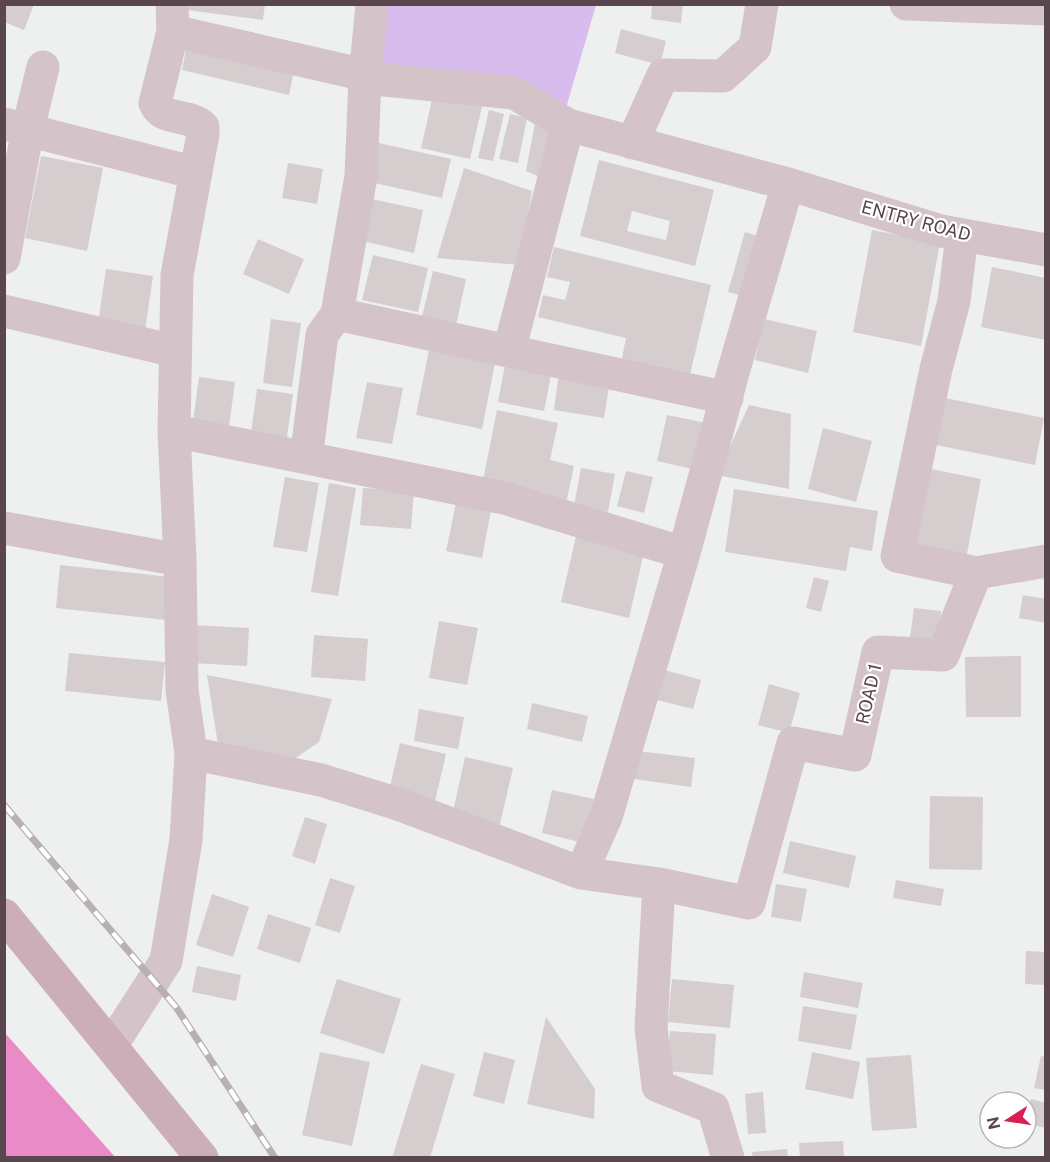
<svg xmlns="http://www.w3.org/2000/svg" width="1050" height="1162" font-family="'Public Sans',sans-serif">
<rect width="100%" height="100%" fill="#edf0ee"/>
<!-- green -->
<path fill="#d7bced" d="M381 5H596L566 108 373 72Z"/>
<!-- water -->
<path fill="#e88bc6" d="M5 1033 115 1157H5Z"/>
<!-- building -->
<path fill="#d5cdce" fill-rule="evenodd" d="M4 4H34L24 30 4 22Z
M188 4H265L263 20 187 10Z
M652 4H683L681 23 651 19Z
M621 29 666 41 660 65 615 53Z
M187 45 294 71 289 95 182 70Z
M434 91 483 102 470 159 421 148Z
M489 110 504 114 493 161 478 158Z
M510 114 527 118 518 163 499 159Z
M535 123 556 134 542 178 526 171Z
M379 143 451 159 442 198 370 182Z
M41 156 103 168 87 251 25 238Z
M599 160 714 190 695 266 580 236ZM632 211 670 221 666 240 627 231Z
M288 163 323 169 317 204 282 198Z
M464 168 532 191 519 265 437 258Z
M367 198 423 210 414 253 358 240Z
M872 230 940 243 921 346 853 332Z
M745 232 763 238 746 297 728 292Z
M258 239 304 259 289 294 243 274Z
M554 247 711 285 689 379 621 363 626 338 538 317 543 295 565 300 570 282 547 277Z
M373 255 428 268 418 312 362 300Z
M992 267 1046 278V340L981 327Z
M106 269 153 276 145 331 98 324Z
M433 271 466 279 456 325 422 317Z
M271 319 301 323 292 387 263 383Z
M764 319 817 331 808 373 755 360Z
M430 345 496 358 482 429 416 415Z
M506 360 552 370 544 411 498 402Z
M559 372 610 380 604 418 554 410Z
M199 377 235 382 228 434 192 429Z
M367 382 403 388 392 444 356 438Z
M257 389 293 394 287 437 251 433Z
M945 398 1044 418 1035 465 936 445Z
M749 405 791 414 789 489 717 475Z
M497 410 558 423 550 460 574 466 566 504 482 486Z
M667 415 711 424 701 471 657 461Z
M823 428 872 441 856 502 808 489Z
M581 468 615 474 608 512 574 506Z
M931 469 981 479 966 559 915 549Z
M626 471 653 477 644 513 617 506Z
M285 477 319 483 307 552 273 547Z
M329 483 356 488 338 596 311 592Z
M363 488 414 491 411 529 360 525Z
M734 489 878 511 872 551 850 547 846 571 725 552Z
M456 503 491 510 482 558 446 551Z
M576 536 644 552 629 618 561 602Z
M60 565 171 577 166 620 56 608Z
M814 577 829 581 821 612 806 608Z
M1023 595 1046 599V623L1019 618Z
M914 608 941 611 937 648 909 645Z
M439 621 478 628 467 685 429 678Z
M194 625 249 628 247 666 192 663Z
M314 635 368 639 365 681 311 677Z
M69 653 165 662 161 701 65 691Z
M1021 656V717H966L965 657Z
M661 669 701 680 693 709 653 699Z
M207 675 332 699 319 742 288 763 219 751Z
M769 684 800 693 789 733 758 725Z
M532 703 588 716 582 742 527 729Z
M419 709 464 717 458 749 414 741Z
M400 743 446 754 435 801 389 791Z
M638 751 695 758 691 787 634 779Z
M465 757 513 768 499 828 452 817Z
M552 790 594 799 584 843 542 833Z
M930 796 983 797 982 870 929 869Z
M305 817 327 824 315 864 292 856Z
M790 841 856 856 849 888 783 873Z
M330 878 355 886 340 933 315 925Z
M896 880 944 889 941 906 893 898Z
M776 884 807 889 801 922 771 917Z
M212 894 249 907 233 957 196 945Z
M268 914 311 928 300 963 257 949Z
M1026 951 1046 952V985L1025 984Z
M197 966 241 975 236 1001 192 992Z
M804 972 863 983 858 1008 800 997Z
M337 979 401 999 384 1054 320 1033Z
M672 979 734 985 730 1028 668 1022Z
M803 1006 857 1015 851 1050 798 1041Z
M546 1017 595 1089 594 1119 527 1104Z
M670 1031 716 1034 713 1075 667 1071Z
M320 1052 370 1062 352 1146 302 1135Z
M484 1052 515 1060 504 1104 473 1096Z
M812 1052 860 1062 853 1099 805 1089Z
M911 1055 917 1128 872 1131 866 1058Z
M1041 1056 1046 1057V1090L1034 1088Z
M421 1064 455 1074 430 1158H392Z
M763 1092 766 1133 748 1134 745 1094Z
M1031 1099 1046 1103V1128L1026 1124Z
M843 1141 844 1158H800L799 1143Z
M787 1149 788 1158H753L752 1152Z"/>
<g fill="none" stroke-linecap="round" stroke-linejoin="round">
<!-- minor -->
<path stroke="#d4c4ca" stroke-width="33" d="M906 4 1046 9
M173 31 352 72 365 78 514 93 568 125 788 184 941 231 1046 250
M4 124 196 173
M632 143 663 75 723 76 755 47 762 4
M4 258 28 129 43 67
M4 311 175 351
M337 314 727 398
M509 351 568 125
M174 431 504 498 684 553
M306 458 322 335 337 314 361 176 365 78 372 4
M4 528 180 560
M976 573 1046 561
M191 753 321 780 398 804 581 873 659 884 749 903 793 743 855 755 878 652 943 655 976 573 897 556 936 369 954 301 962 235
M581 873 606 817 684 553 734 369 788 184
M659 884 651 1028 658 1086 713 1108 728 1158
M111 1046 166 961 186 840 191 753 182 690 180 560 174 431 177 275 203 134V127C190 113 162 122 155 103L173 31 172 4"/>
<!-- major -->
<path stroke="#ccaeb8" stroke-width="33" d="M4 915 202 1158"/>
<defs>
<path id="rail" d="M4 805 176 1007 275 1158"/>
</defs>
<!-- rail casing -->
<use href="#rail" stroke="#b8b0b1" stroke-width="7"/>
<!-- rail -->
<use href="#rail" stroke="#fff" stroke-width="4.5" stroke-dasharray="14" stroke-linecap="butt"/>
</g>
<g text-anchor="middle" stroke-width="4.5" stroke-linejoin="round" paint-order="stroke">
<!-- street labels -->
<g font-size="18" fill="#5a464e" stroke="#fff">
<text transform="translate(916 221) rotate(15)" y="6">ENTRY ROAD</text>
<text transform="translate(869 694) rotate(-77)" y="6">ROAD 1</text>
</g>
</g>
<!-- border -->
<rect width="1050" height="1162" fill="none" stroke="#5a464e" stroke-width="12"/>
<!-- north arrow -->
<g transform="translate(1008 1120) rotate(258)"><circle r="28" fill="#ffffff" stroke="#bdb5b8" stroke-width="1.5"/>
<path d="M0-4.5L10 22L0 15L-10 22Z" fill="#d81f53"/>
<text y="-9" font-size="16" font-weight="bold" text-anchor="middle" fill="#5a464e">N</text>
</g>
</svg>
